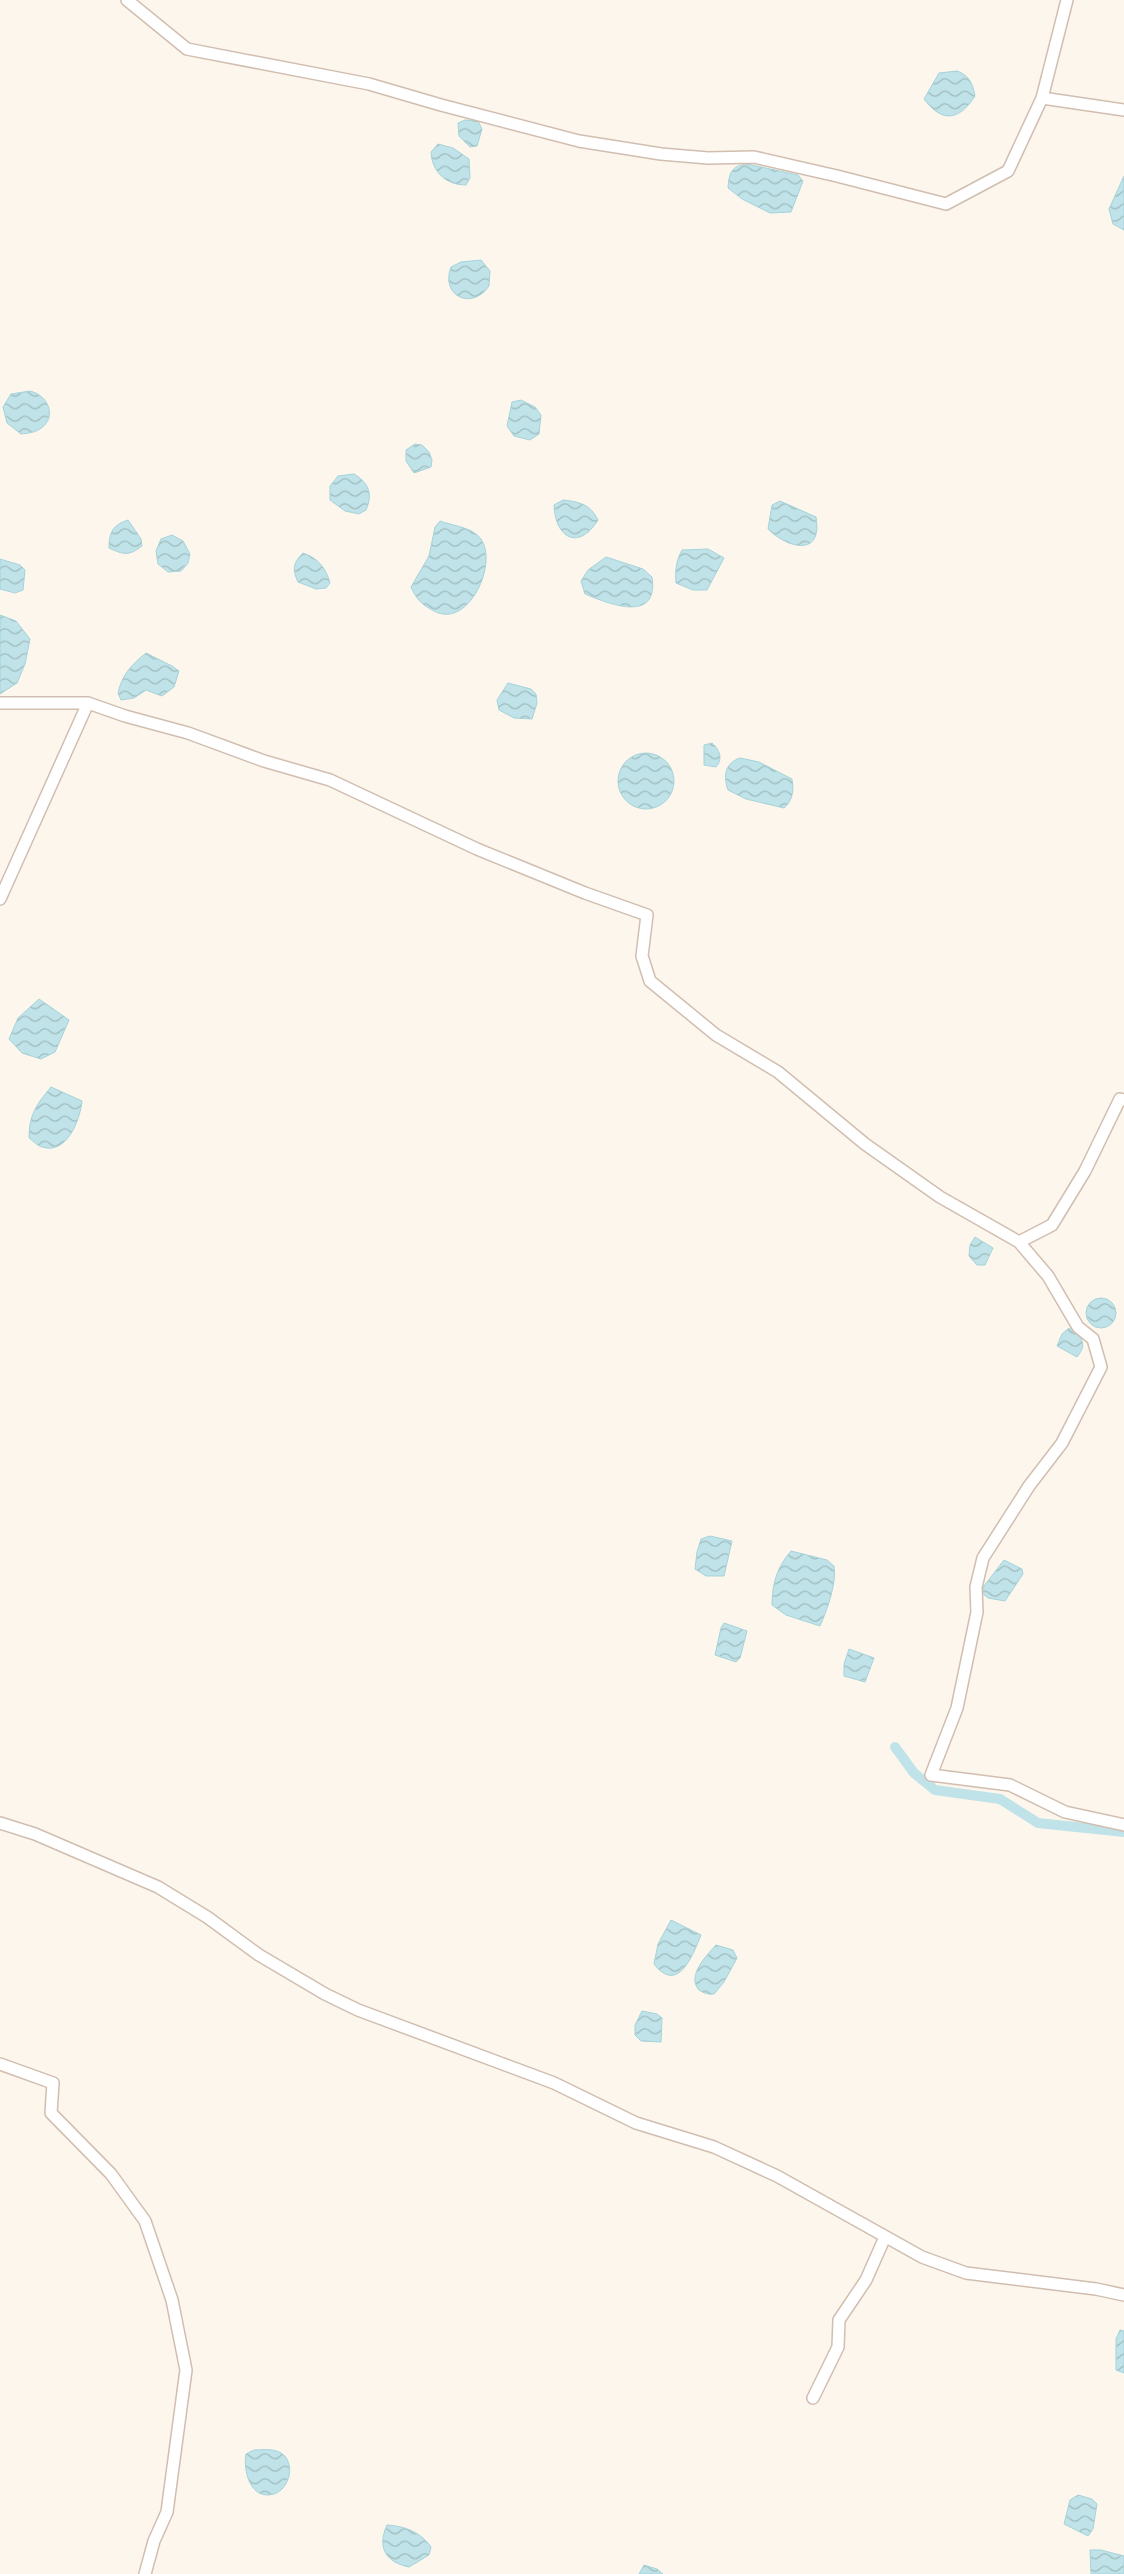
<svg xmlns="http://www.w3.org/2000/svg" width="1124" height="2574" font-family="'Alegreya Sans',sans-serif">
<defs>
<pattern id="water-waves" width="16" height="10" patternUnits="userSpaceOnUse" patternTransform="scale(1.25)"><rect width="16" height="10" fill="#bfe3e8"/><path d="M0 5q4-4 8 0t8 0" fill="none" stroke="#a0bbbe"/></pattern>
</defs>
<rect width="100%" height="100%" fill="#fdf6ec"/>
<!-- water -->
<path fill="url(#water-waves)" stroke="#a5d3da" d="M957 71C969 75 973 84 975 96 959 121 942 123 924 99L939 73Z
M465 120 478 121 482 129 477 146 470 147 459 136 458 123Z
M438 144 453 148 469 159 470 178 466 185C446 185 432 172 431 152Z
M747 164 798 175 803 181 791 212 770 213 742 199 728 188C729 173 731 166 747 164Z
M1124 176V230L1113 224 1109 209Z
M481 260 490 271 489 286C472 311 440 296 451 267L461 262Z
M30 391C48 395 58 417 40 429 34 433 28 433 21 434L7 423 3 407 11 394Z
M521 400 535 407 541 415 539 434 530 440 514 436 507 426 512 402Z
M415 444 422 445 429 452 432 460 431 467 414 473 406 461V450Z
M354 474C369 483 373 494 366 510L359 514 345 511 330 500V486L338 476Z
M563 500C580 502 590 504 598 520 578 552 555 537 554 505Z
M780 501 816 517C823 558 787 548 768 529L772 505Z
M128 520 141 539 142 546C129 556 124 555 109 548 109 532 113 525 128 520Z
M440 521C451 525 467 527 476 534 503 553 471 631 434 611 421 604 417 600 411 587L429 556 435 527Z
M172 535 183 541 190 554 188 563 181 571 168 572 158 564 156 551 161 539Z
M708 549 724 558 707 590H693L676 583C675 571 676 561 682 550Z
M303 553C318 558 326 568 330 583L326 588 316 589 298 582C292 569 293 563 303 553Z
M606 557 643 569 652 577C659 624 609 604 585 594L581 581 588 570Z
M0 559 20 565 25 570 23 590 15 593 0 589Z
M0 615 16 621 30 639 25 664 17 683 0 694Z
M146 653 172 666 179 671 174 687 162 696 146 690 134 698 121 700 118 693C122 675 131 665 146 653Z
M508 683 531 689 536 694 537 703 532 719 514 718 499 710 497 700Z
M712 743C720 750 723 759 716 767L704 765V745Z
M618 781a28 28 0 1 1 56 0a28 28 0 1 1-56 0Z
M740 758 759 762 792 779C794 789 793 801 784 808L746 799 728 790C723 776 725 763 740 758Z
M39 999 69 1020 55 1052 41 1059 22 1053 9 1039 18 1018Z
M51 1087 82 1101C80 1120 67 1155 42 1147 38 1146 33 1141 29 1138 29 1115 36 1105 51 1087Z
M975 1237 993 1248 985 1265H977L969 1256 970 1245Z
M1086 1313a15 15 0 1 1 30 0a15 15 0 1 1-30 0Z
M1069 1328C1082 1337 1088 1344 1077 1357L1057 1346 1062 1334Z
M710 1536 732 1541 724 1576H706L695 1569 697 1552 701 1539Z
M791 1551 827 1560 834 1566C837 1583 827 1610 820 1626L786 1615 772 1605C772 1584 777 1567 791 1551Z
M1004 1560 1022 1569 1023 1574 1005 1601 988 1598 982 1593 984 1586Z
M724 1623 747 1631 740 1658 736 1662 715 1655 721 1628Z
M849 1649 874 1658 865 1682 844 1676V1664Z
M671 1920 701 1935C693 1955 678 1995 654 1964L658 1944Z
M716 1945 733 1950 737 1958 724 1982 714 1994C710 1995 703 1993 699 1990 686 1976 707 1955 716 1945Z
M642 2011 657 2014 662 2018 661 2042 641 2041 635 2035V2025Z
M1120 2330 1124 2331V2373L1116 2370V2339Z
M254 2450C262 2450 273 2448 281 2453 296 2462 290 2489 274 2494 250 2501 243 2470 246 2454Z
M1078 2495 1092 2499 1097 2504 1093 2529 1088 2536 1064 2524 1070 2500Z
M387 2525C404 2526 421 2532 431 2547L429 2555 409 2567C385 2562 377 2547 387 2525Z
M1090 2550H1101L1124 2556V2574H1091Z
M644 2565 657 2569 663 2574H639Z"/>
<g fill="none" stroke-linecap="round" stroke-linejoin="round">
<!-- canal -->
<path stroke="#bfe3e8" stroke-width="10" d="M895 1747 914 1773 935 1790 1000 1799 1038 1823 1124 1832"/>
<defs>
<path id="street" d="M127 0 187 49 369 84 441 105 579 141 661 154 708 158 754 157 837 176 946 204 1008 171 1042 98 1067 0
M1042 98 1124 110
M0 703H88L125 716 188 733 264 761 330 780 477 849 585 893 647 915 642 956 650 981 716 1035 778 1072 865 1144 940 1197 1019 1242 1052 1225 1085 1171 1120 1099 1124 1100
M0 899 88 703
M1019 1242 1048 1276 1078 1327 1093 1339 1101 1367 1062 1443 1029 1486 983 1558 976 1587 977 1612 957 1708 931 1775 1010 1785 1065 1812 1124 1825
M0 1823 35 1834 158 1887 207 1917 259 1955 325 1994 358 2010 554 2083 636 2123 714 2147 777 2176 922 2257 966 2273 1096 2289 1124 2295
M0 2064 53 2083 51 2113 111 2174 145 2221 172 2300 186 2370 167 2512 154 2541 145 2574
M813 2398 838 2347 839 2320 866 2280 885 2237"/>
</defs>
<!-- street casing -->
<use href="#street" stroke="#d1beb0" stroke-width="14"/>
<!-- street -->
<use href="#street" stroke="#fff" stroke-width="11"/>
</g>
</svg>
